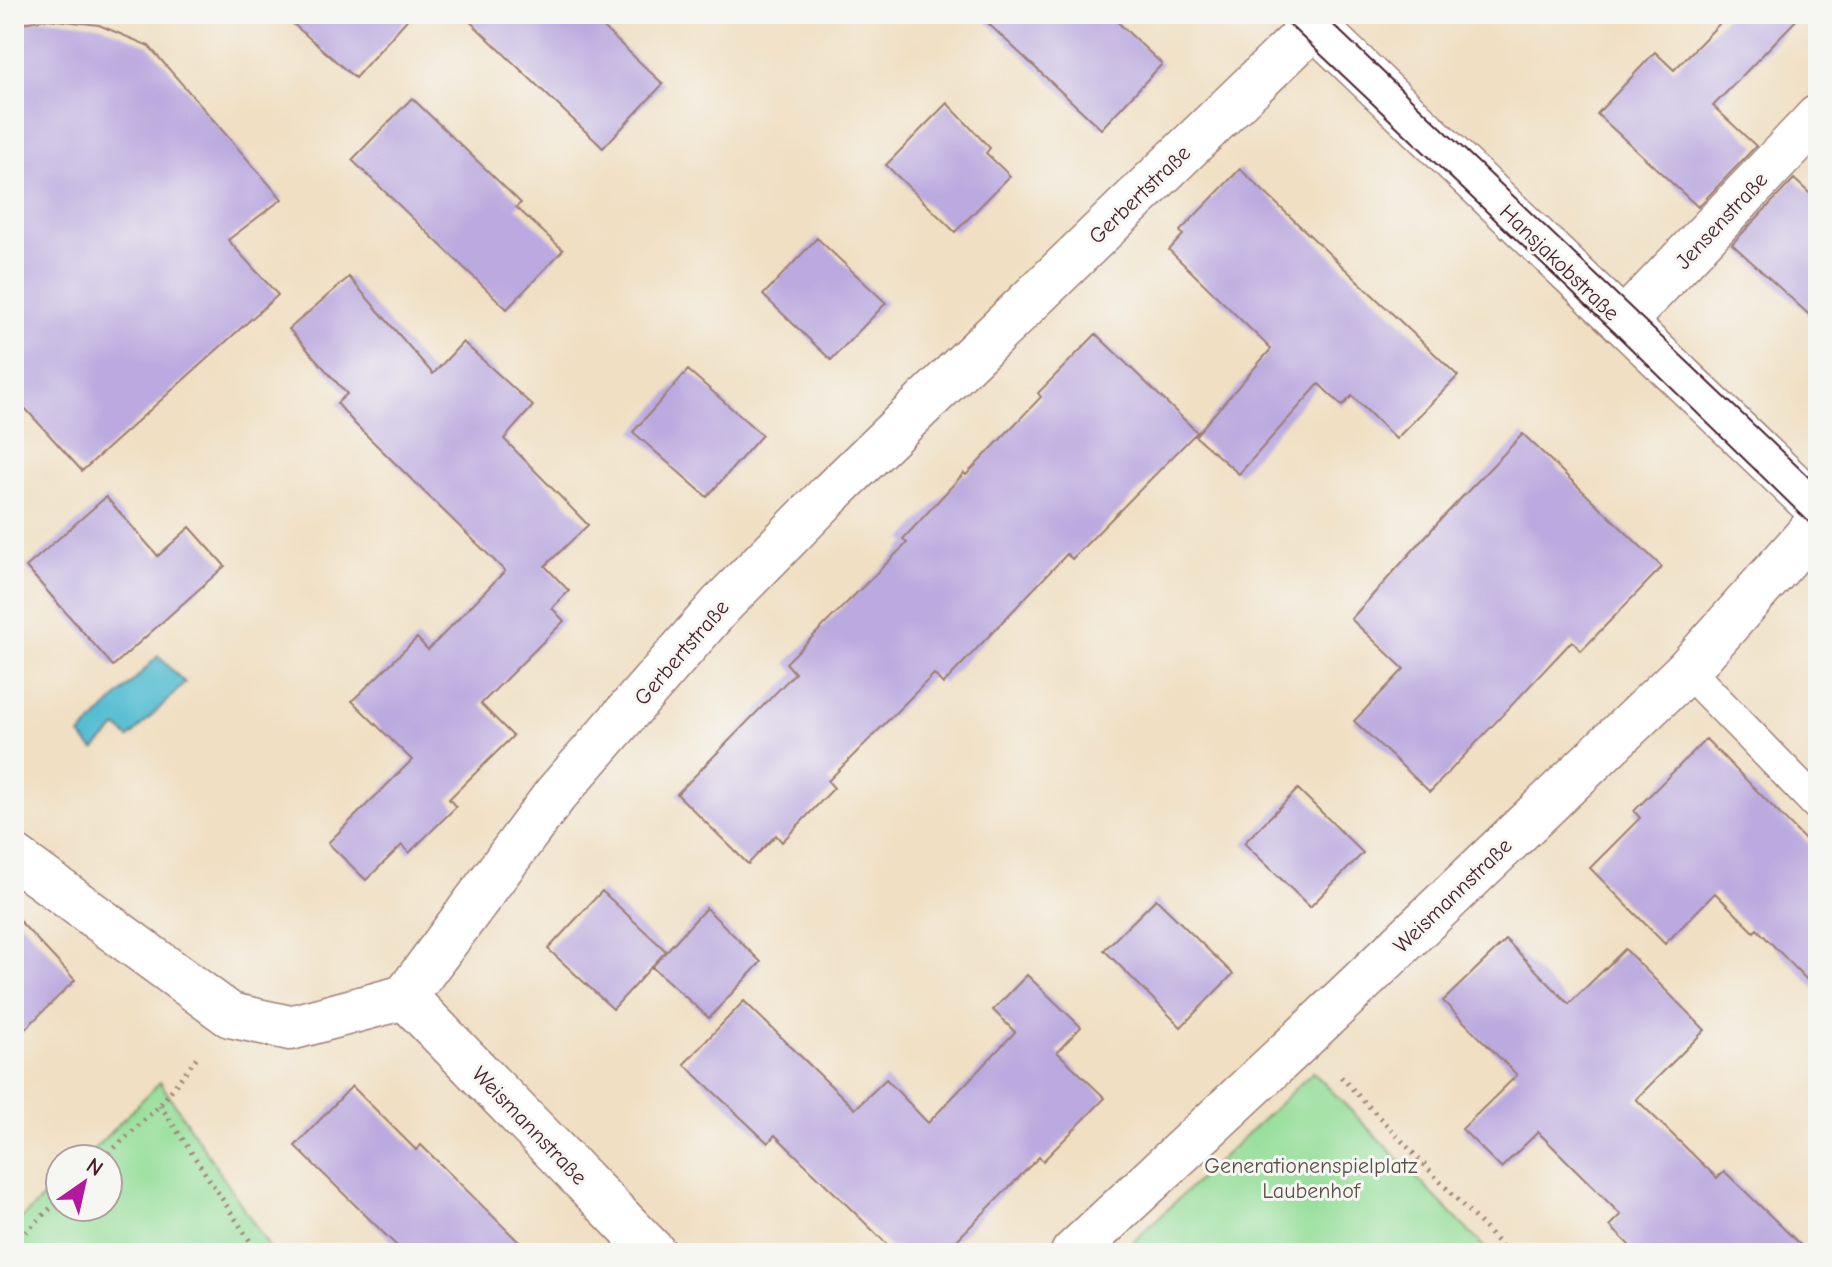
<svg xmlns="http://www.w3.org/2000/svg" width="1832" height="1267" font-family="'Comic Neue',sans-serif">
<rect width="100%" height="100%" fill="#f6f6f2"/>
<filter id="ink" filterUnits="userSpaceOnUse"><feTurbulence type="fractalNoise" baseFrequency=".0125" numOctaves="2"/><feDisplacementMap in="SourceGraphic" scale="16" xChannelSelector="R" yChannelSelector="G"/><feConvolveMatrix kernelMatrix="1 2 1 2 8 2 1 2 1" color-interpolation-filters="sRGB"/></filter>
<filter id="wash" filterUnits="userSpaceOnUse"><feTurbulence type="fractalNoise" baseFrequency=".006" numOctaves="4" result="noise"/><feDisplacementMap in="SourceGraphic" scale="32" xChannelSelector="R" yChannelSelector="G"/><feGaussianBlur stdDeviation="1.8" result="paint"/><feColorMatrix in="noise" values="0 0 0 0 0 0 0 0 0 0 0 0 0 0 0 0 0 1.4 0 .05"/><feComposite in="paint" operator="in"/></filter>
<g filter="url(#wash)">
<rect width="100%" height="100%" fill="#f0dfc2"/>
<!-- green -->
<path fill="#95de9a" stroke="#707e62" stroke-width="2" d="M1313 1072 1490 1253H1121Z
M160 1082 273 1253H14V1225L60 1182V1207H108V1159H84Z"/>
<!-- water -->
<path fill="#54bdd1" stroke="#4f6e7e" stroke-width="2" d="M158 656 185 683 129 738 117 727 94 750 80 735Z"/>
<g id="blocks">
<!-- building -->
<path fill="#bbaadf" d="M282 14H412L355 78Z
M462 14H589L663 84 603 148Z
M978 14H1109L1162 64 1101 129Z
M1729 14H1802L1713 106 1756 146 1698 207 1597 114 1655 52 1674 70Z
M48 19 99 25 149 46 282 199 228 240 278 295 82 471 14 396V24Z
M412 98 521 203 516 207 563 250 507 309 352 160Z
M947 103 990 148 986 153 1010 176 955 232 886 165Z
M1240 169 1458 376 1396 439 1352 396 1342 406 1319 384 1239 474 1195 436 1271 349 1169 250 1183 235 1180 231Z
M1794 179 1818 201V323L1732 244Z
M817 238 886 303 831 360 763 295Z
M349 277 433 374 463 342 533 406 504 439 588 525 545 566 569 591 552 608 564 621 481 704 513 736 449 799 456 807 409 853 402 845 366 880 328 843 412 760 352 701 417 638 428 650 505 571 355 424 337 403 347 394 289 329Z
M1096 334 1197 432 1072 559 1067 554 943 684 934 674 828 781 834 788 782 842 776 835 748 864 677 794 795 673 786 663 907 543 903 539 964 473 966 475 1041 397 1038 393Z
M688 370 762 435 707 497 633 432Z
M1523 434 1662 567 1581 651 1572 641 1430 792 1354 721 1404 669 1351 619 1443 517Z
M106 497 158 556 190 527 225 566 113 666 26 567Z
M1706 739 1818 853V991L1757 929 1754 932 1715 893 1665 944 1590 868 1640 818 1634 811Z
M1298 789 1363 853 1310 907 1244 843Z
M602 891 666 951 613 1009 548 949Z
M1156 899 1233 974 1181 1027 1104 950Z
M706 908 761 962 709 1018 652 967Z
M14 915 75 980 14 1040Z
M1506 940 1569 1004 1625 949 1705 1030 1636 1099 1717 1178 1724 1171 1809 1253H1637L1610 1226 1621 1215 1538 1132 1501 1168 1462 1129 1517 1075 1443 1001Z
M1027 975 1081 1027 1057 1052 1105 1098 1043 1161 1039 1157 944 1253H896L775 1135 768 1143 684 1064 744 1001 855 1109 886 1079 928 1123 1015 1032 993 1010Z
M352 1086 416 1150 421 1145 530 1253H404L295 1146Z"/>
</g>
</g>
<g filter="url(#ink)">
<use href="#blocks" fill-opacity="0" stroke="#9d7f76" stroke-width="2"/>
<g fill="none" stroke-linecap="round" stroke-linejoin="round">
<defs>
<path id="lane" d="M1687 670 1818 805"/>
<path id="street" d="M1623 322 1818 117
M14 857 230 1015 290 1028 405 997 555 795 720 606 830 494 1314 26
M405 997 654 1253
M1073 1253 1303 1038 1687 670 1818 523"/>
<path id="secondary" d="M1302 14 1818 509"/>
</defs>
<!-- lane casing -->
<use href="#lane" stroke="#9d7f76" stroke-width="35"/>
<!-- street casing -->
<use href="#street" stroke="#9d7f76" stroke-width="47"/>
<!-- secondary casing -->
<use href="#secondary" stroke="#9d7f76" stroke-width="47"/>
<!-- path -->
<path stroke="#9d7f76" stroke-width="5" stroke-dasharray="2 6" stroke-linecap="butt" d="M1341 1077 1508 1253
M160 1105 258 1253
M103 1159 160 1105 197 1057
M14 1243 60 1199"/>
<!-- lane -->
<use href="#lane" stroke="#fff" stroke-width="32"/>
<!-- street -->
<use href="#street" stroke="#fff" stroke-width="44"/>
<!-- secondary -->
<use href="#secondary" stroke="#fff" stroke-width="44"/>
<!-- tram -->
<path stroke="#4a1f2b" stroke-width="2" d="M1278 14 1615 333 1818 531
M1322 14 1818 486"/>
</g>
</g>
<g text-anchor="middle" stroke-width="6" stroke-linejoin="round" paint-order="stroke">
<!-- street labels -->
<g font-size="22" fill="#4a1f2b" stroke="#f6f6f2">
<text transform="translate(1139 194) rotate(-44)" y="8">Gerbertstraße</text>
<text transform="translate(1721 220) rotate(-47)" y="8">Jensenstraße</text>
<text transform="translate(1560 262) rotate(44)" y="8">Hansjakobstraße</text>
<text transform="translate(681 652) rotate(-49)" y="8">Gerbertstraße</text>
<text transform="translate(1452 895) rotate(-44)" y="8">Weismannstraße</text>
<text transform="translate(530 1125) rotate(46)" y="8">Weismannstraße</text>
</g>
<!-- park labels -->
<g font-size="22" fill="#5d4f47" stroke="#f6f6f2">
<text x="1311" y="1173">Generationenspielplatz<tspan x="1311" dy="25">Laubenhof</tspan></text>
</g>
</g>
<!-- margin -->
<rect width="1832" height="1267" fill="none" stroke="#f6f6f2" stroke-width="48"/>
<!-- north arrow -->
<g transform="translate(84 1183) rotate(34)"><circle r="38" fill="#f6f6f2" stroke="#b1a0a2" stroke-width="2"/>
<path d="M0-6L14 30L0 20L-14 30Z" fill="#b5179e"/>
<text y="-12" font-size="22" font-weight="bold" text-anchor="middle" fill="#4a1f2b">N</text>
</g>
</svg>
